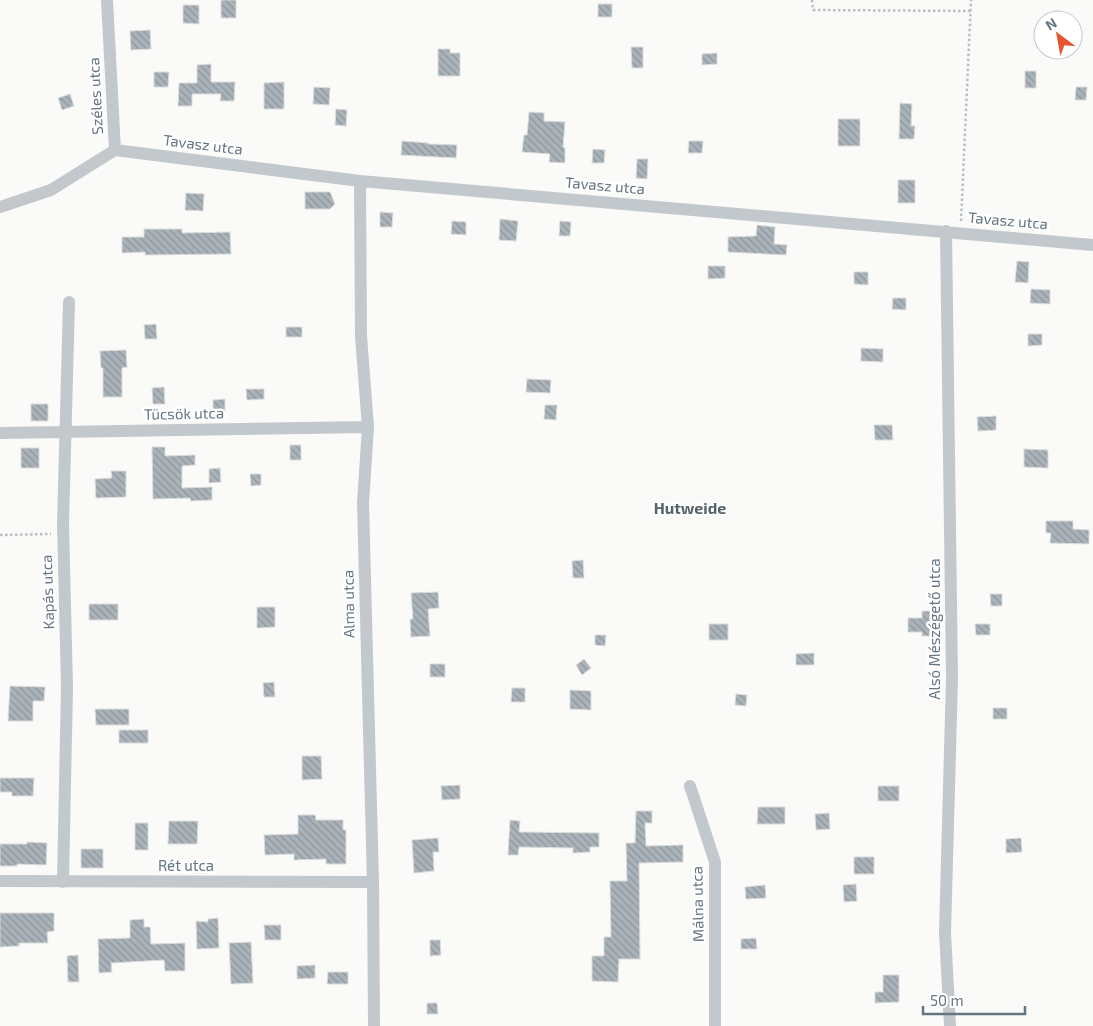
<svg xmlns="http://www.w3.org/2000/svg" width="1093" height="1026" font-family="'Exo 2',sans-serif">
<defs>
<pattern id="building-back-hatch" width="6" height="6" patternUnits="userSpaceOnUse" patternTransform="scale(1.25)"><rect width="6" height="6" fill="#aab3b9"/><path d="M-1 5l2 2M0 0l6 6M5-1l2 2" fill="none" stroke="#8e969c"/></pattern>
</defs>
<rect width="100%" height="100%" fill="#fafaf8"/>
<!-- building -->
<path fill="url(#building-back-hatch)" stroke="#dcdcda" d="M221 0H236V18H221Z
M598 4H612V17H598Z
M183 5H199V24L183 23Z
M150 30 151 49 131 50 130 31Z
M631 47H643V68H632Z
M438 49H450V53H460V76H438Z
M717 53V64L702 65V54Z
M211 64V82H235L234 101H220L221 94H192V106H178L179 83H197V65Z
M1025 71H1036V88H1025Z
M154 72H169L168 87H154Z
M284 82V109H264V83Z
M314 87 330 88 329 105 313 104Z
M1076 87H1087L1086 100H1075Z
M70 94 74 106 62 110 58 98Z
M900 103 912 104 911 126H915L914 139H899Z
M336 109 347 110 346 126 335 125Z
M529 112 544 113V121L565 122 563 147 565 148V163L549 162 550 154 522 152 524 135H527Z
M838 119H860V146H838Z
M402 141 428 143V144L457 145 456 158 401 155Z
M689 141H703L702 153H688Z
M593 149 605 150 604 163H592Z
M637 159H648L647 179 636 178Z
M898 180H915V203H898Z
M305 192H330L335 204 330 209H305Z
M186 193 204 194 203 211 185 210Z
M380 212 393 213 392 227H380Z
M500 219 518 221 516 241 499 240Z
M452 221 466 222V235L451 234Z
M560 221 571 222 570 236H559Z
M757 225 775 227 774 244 787 245 786 255 728 252V237L756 236Z
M144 229H182V233L230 232 231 254 145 255V252L122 253V237H144Z
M1017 261 1029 262 1028 283 1015 282Z
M708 266H725V278L708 279Z
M854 272H868V285L854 284Z
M1031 289 1050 290V304L1030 303Z
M893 298H906V310L892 309Z
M156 324 157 339H145L144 325Z
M286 327H302V337H286Z
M1028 334H1042V345L1028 346Z
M861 348 883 349V362L861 361Z
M126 350 127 367 122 368V397H103V368H101L100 351Z
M527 379 551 380 550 393 526 392Z
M164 387 165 404H153L152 388Z
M246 389H264V399L247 400Z
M225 399V414H213V400Z
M31 404H48V421H31Z
M545 405H557L556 420 544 419Z
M996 416V430L978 431 977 417Z
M874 425H892L893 440H875Z
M290 445H301V460H290Z
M152 447H165V456L195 455V465L182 466V488L212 487V500L191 501 190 498 153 499Z
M21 448H39V468H21Z
M1024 449 1048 450V468L1024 467Z
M220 468 221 482 209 483V469Z
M111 471H126V497L96 498 95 479 112 478Z
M250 474H261V485L251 486Z
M1046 521H1073V529L1089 530V544L1050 543 1051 533H1046Z
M583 560 584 578H573L572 561Z
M438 592 439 608 428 609 430 636 411 637 410 619H413L411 593Z
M990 594H1002V606H991Z
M89 604H118V620H89Z
M257 607H275V627L257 628Z
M922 611H935V636H922V632H908V618H922Z
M709 624H728V640H709Z
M975 624H990V635H976Z
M595 635H606L605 646 595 645Z
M814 653V665H796V654Z
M584 659 591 668 582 675 576 665Z
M430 664H445V677H430Z
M274 682 275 697H264L263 683Z
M10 686 45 687 44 701H33V721H8Z
M512 688H525V702H511Z
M570 690 591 691V710L570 709Z
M736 694 747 695 746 706 735 705Z
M993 708H1007V719H993Z
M95 709H129V725H96Z
M119 730H148V743H119Z
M302 756H321L322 779 302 780Z
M0 778H34L33 796H12V792H0Z
M460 785V799L442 800 441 786Z
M878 786H899V801H878Z
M758 807H785V824H757Z
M636 811H652V823H645L646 846 683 845V862L639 863 640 959H619L618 982 592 981V956H604V937H611L610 881H627L626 843H635Z
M829 813 830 829 816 830 815 814Z
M298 815H315L316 820H343V830H346V864H326V859L294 860V854L265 855 264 835 298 834Z
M510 820 520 821 519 832 599 833V847H590V852L573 853V848L519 847 518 855H508Z
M169 821H198L197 844H168Z
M135 823H148V850H135Z
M438 838 439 852H433L434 871 414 873 412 840Z
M1021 838 1022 852 1006 853V839Z
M27 842 47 843 46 865 17 864V866H0V844H27Z
M81 849H103V868H81Z
M854 857H874V874H854Z
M192 862 209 863V873H192Z
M856 884 857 901 844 902 843 885Z
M765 885 766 898 746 899 745 887Z
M0 913H54V931L47 932 48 943H19V946L0 947Z
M218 918 219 948 197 949 196 921 208 922V919Z
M144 919V927H150L151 944 185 943V971H165L164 960 111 963 112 972 99 973 98 939 130 938V920Z
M264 925H281V940H265Z
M756 938 757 949H741V939Z
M430 940H440L441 955 430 956Z
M251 942 253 983 231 984 229 943Z
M78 955 79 982H68L67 956Z
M315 965V978L297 979V966Z
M328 972H348V984H327Z
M883 975H899V1002L875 1003V992H883Z
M427 1003H437L438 1014H427Z"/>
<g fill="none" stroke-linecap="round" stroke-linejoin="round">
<!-- path -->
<path stroke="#bbbfc2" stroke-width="2.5" stroke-dasharray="2.5 2.5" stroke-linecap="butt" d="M812 0 813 10 971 11
M961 221 971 0
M0 535 51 534"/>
<!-- minor -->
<path stroke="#c3c8cc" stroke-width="12" d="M107 0 115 150
M115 150 360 181 1093 245
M360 181 361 336 368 427 363 503 373 882 374 1026
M0 207 51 190 115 150
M946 231 952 678 945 933 950 1026
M0 433 368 427
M690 786 715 862V1026
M0 881 373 882
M63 882 67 687 63 524 69 302"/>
</g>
<g text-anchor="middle" stroke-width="5" stroke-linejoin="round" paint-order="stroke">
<!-- street labels -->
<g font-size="15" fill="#657683" stroke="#fff">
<text transform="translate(96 96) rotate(-93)" y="5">Széles utca</text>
<text transform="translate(203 145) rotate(7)" y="5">Tavasz utca</text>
<text transform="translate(605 186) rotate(5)" y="5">Tavasz utca</text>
<text transform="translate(1008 221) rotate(5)" y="5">Tavasz utca</text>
<text transform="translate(184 414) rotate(-1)" y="5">Tücsök utca</text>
<text transform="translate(48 592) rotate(-92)" y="5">Kapás utca</text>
<text transform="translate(349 604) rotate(-91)" y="5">Alma utca</text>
<text transform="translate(935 629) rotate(-90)" y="5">Alsó Mészégető utca</text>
<text x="186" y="871">Rét utca</text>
<text transform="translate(698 904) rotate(-91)" y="5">Málna utca</text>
</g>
<!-- neighbourhood labels -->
<g font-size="16" font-weight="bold" fill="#57646e" stroke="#fff">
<text x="690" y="514">Hutweide</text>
</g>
</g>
<!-- north arrow -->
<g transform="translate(1058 35) rotate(328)"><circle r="24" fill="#ffffff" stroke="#c1c8cd"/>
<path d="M0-4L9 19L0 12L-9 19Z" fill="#e4572e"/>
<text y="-8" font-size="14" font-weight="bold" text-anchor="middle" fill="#657683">N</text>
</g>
<!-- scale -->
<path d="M923 1006v8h102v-8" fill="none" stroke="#657683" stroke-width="2.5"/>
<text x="930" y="1006" font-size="15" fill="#657683" stroke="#ffffff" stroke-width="4" paint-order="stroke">50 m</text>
</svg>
